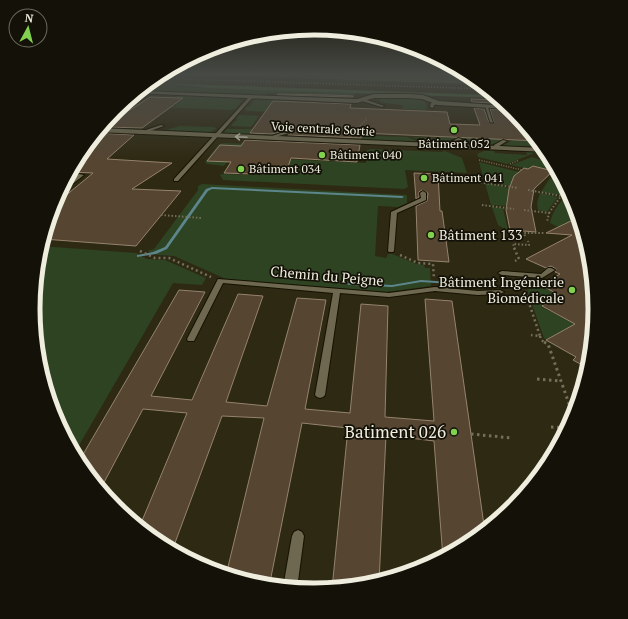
<svg xmlns="http://www.w3.org/2000/svg" width="628" height="619" font-family="'PT Serif',serif">
<rect width="100%" height="100%" fill="#2e2912"/>
<!-- green -->
<path fill="#2e4322" d="M149 83 206 88 355 93 354 96 331 95 329 99 314 98 315 95 267 93 264 96 138 91Z
M178 95 234 97 242 101 235 109 230 110 134 106 136 104 175 106 184 98 176 97Z
M385 97 420 98 426 102 427 110 403 109 402 105 383 103 378 100Z
M264 98 307 100 305 105 315 113 248 111 244 109 246 107 252 106 249 105 252 104 253 100Z
M239 115 259 116 251 127 231 126 233 123 238 120 236 119Z
M180 126 213 127 217 128 211 132 206 133 161 131Z
M227 129H252L283 131 255 136 225 134 223 133Z
M377 136 407 137 424 144 333 140Z
M411 137 439 138V137L455 138C435 146 432 144 411 137Z
M467 138 498 139 501 141 487 146 458 145 461 141Z
M513 140 538 141 541 145 531 148 502 146Z
M225 143 282 145 283 159 366 163 367 150 372 149 441 152 445 151 462 158 467 173 405 170 408 187 404 189 223 180 220 175 222 174 260 175 265 166 262 164 227 162 224 166 207 164 205 162 219 144Z
M484 151H494L495 153 527 155 526 152H537L507 164 478 157 477 154Z
M532 157 554 164 557 169 549 170 533 166 528 169 511 165Z
M479 162 519 172 513 185 510 186 484 181Z
M550 178 563 181 568 190 560 195 541 192Z
M485 183 509 188 510 189 507 206 491 205Z
M202 184 407 195V203L398 207 378 206 375 256 386 258 388 254H392L417 264 424 265 425 268H430L431 286 386 292 226 279 174 256 158 255 147 251 154 249 198 190V186Z
M540 193 558 197 547 212 538 210 537 203Z
M568 199H573L579 217 558 227 550 223C552 214 556 207 562 200L566 201Z
M492 207 503 208 508 231 498 225Z
M40 246 136 253 147 259 165 260 206 278 202 285 173 283 74 454 54 417 38 364 33 309 38 254Z
M537 285H541L559 295 541 307 575 324 546 340 544 338 527 290Z"/>
<!-- forest -->
<path fill="#48603b" d="M175 74H468L481 84Z
M160 83 490 95H494L497 98 206 88Z"/>
<g fill="none" stroke-linecap="round" stroke-linejoin="round">
<!-- stream -->
<path fill="#5c868b" fill-rule="evenodd" d="M286 74H289L282 77H280Z
M319 74H322L325 77H323Z
M432 74H468L470 75H433Z
M212 187 402 196 404 197 402 198 212 189 208 191 167 249 156 254 137 257V255L153 252 165 247 206 189Z
M421 280 481 284 483 285 481 286 421 282 392 287 349 285 347 284 349 283 392 285Z"/>
</g>
<!-- building -->
<path fill="#554531" stroke="#95836d" d="M278 94 331 95 353 96V97L277 95Z
M150 97 183 98 142 128 102 127 116 110H130Z
M471 99 500 100 506 104 472 102Z
M273 101 351 104 350 108 447 112 450 124 480 125 474 108 484 109 489 122 493 124 494 123 490 109 513 110 538 141 362 133 361 138 288 135 290 132 287 130 272 134 250 133Z
M97 133 134 135 107 159 172 163 132 189 181 191 136 246 43 239 53 206 93 173 70 172 80 153Z
M245 140 360 145 357 162 291 158 286 173 254 171 252 174 224 173 231 162 207 161 220 145 241 146Z
M533 166 553 171 534 189 531 207 536 232 510 230 506 210 509 189 514 176 524 168 528 169Z
M414 173 438 174 440 211H442L449 262 418 260 416 206 427 201 428 193 422 190 419 192V197L416 199Z
M579 217 590 255 596 310 589 369 573 360 576 357 546 340 575 324 542 306 559 295 541 285 560 274 555 272 556 269 551 266 546 268 526 259 572 235 546 233Z
M179 290 205 292 151 396 192 400 238 294 263 296 226 402 267 406 297 298 326 300 305 409 350 413 361 304 388 306 385 417 434 421 425 299 452 301 485 532 470 544 443 558 434 441 386 435 379 582 369 586 332 589 348 428 302 423 269 587 259 586 226 575 264 418 222 416 172 551 157 543 139 528 187 413 143 409 100 490 78 463Z"/>
<g fill="none" stroke-linecap="round" stroke-linejoin="round">
<defs>
<path id="lane" d="M250 96 253 97 178 181H174V179Z
M362 99H364L384 106 382 107 362 101Z
M439 102V104L434 105 433 108 430 107 431 103Z
M485 106 488 107 493 123 490 122Z
M161 125 164 126 141 134 137 133Z
M287 131 289 132V133L268 139 266 138Z
M458 138 462 139 453 145V147H449V143Z
M503 140 507 141 499 146V149H495L494 145Z
M79 174 84 175 61 193 58 194 62 187Z
M423 191 426 193V200L397 213 394 251 393 252H389L388 251 391 212 421 198 420 193Z
M548 268H551L555 270 542 278 502 275 498 273 502 271 541 274Z
M218 279 389 293 435 287 478 291 500 290 504 292 500 294 478 295 435 291 389 297 340 293 325 395 323 397 320 398 317 397 315 395 333 293 223 283 194 341H188L187 339Z
M298 530 302 532 304 536 297 589 283 588 292 536 294 532Z"/>
<path id="street" d="M139 91 357 99 374 94H409L423 95 439 101 508 106 512 109 438 105 422 99 409 98H374L357 103 136 93Z
M100 128 544 148 547 152 98 132Z"/>
</defs>
<!-- lane casing -->
<use href="#lane" stroke="#161200" stroke-width="2"/>
<!-- street casing -->
<use href="#street" stroke="#161200" stroke-width="2"/>
<!-- path-far4 -->
<path stroke="#736f5b" stroke-width="1" stroke-dasharray="1 1.5" stroke-linecap="butt" d="M191 74 481 84
M484 94H493
M366 117V119"/>
<!-- path-far3 -->
<path stroke="#736f5b" stroke-width="1.5" stroke-dasharray="1 1.5" stroke-linecap="butt" d="M355 131 366 120V118
M479 160 522 170
M547 161 553 163
M510 164 519 160"/>
<!-- path-far2 -->
<path stroke="#736f5b" stroke-width="2" stroke-dasharray="1.5 2" stroke-linecap="butt" d="M477 182 518 188
M528 190 572 198
M482 205 514 209
M524 210 549 213 547 222
M549 213 561 196 568 191
M161 215 201 218
M525 236 524 233H544
M515 249 513 244 529 245 528 241"/>
<!-- path-far1 -->
<path stroke="#736f5b" stroke-width="2.5" stroke-dasharray="2 3" stroke-linecap="butt" d="M514 248 519 259 515 261
M140 251 155 258H169L211 277
M400 255 418 263 433 264 434 279
M525 291 540 336 531 335
M540 336 541 340 546 343"/>
<!-- path -->
<path stroke="#736f5b" stroke-width="3" stroke-dasharray="2.5 3.5" stroke-linecap="butt" d="M544 342 548 344 574 418
M537 379 561 381
M551 427 568 428
M471 434 512 438"/>
<!-- lane -->
<use href="#lane" fill="#6d684f" fill-rule="evenodd"/>
<!-- street -->
<use href="#street" fill="#6d684f" fill-rule="evenodd"/>
<!-- rail -->
<path stroke="#979481" stroke-width="1.5" stroke-dasharray="1 2" stroke-linecap="butt" d="M155 78 487 89"/>
</g>
<!-- one-way arrows -->
<defs><path id="oneway-shaft" d="M-6 0H5M1.5-3L5.5 0L1.5 3" fill="none" stroke-width="1.6" stroke-linecap="round" stroke-linejoin="round"/></defs>
<use stroke="#bbb8a5" href="#oneway-shaft" transform="translate(241 137) rotate(-177)"/>
<!-- sky -->
<linearGradient id="sky" x2="0" y2="1"><stop stop-color="#19170a"/><stop offset="0.46" stop-color="#464944"/><stop offset="1" stop-color="#464944" stop-opacity="0"/></linearGradient>
<rect width="628" height="161" fill="url(#sky)"/>
<!-- markers -->
<g fill="#82d04f" stroke="#141208" stroke-width="1.5">
<circle cx="454" cy="130" r="4"/>
<circle cx="322" cy="155" r="4"/>
<circle cx="241" cy="169" r="4"/>
<circle cx="424" cy="178" r="4"/>
<circle cx="431" cy="235" r="4"/>
<circle cx="572" cy="290" r="4"/>
<circle cx="454" cy="432" r="4"/>
</g>
<g text-anchor="middle" stroke-width="3.5" stroke-linejoin="round" paint-order="stroke">
<!-- far-street labels -->
<g font-size="12" fill="#efedde" stroke="#141208">
<text transform="translate(323 129) rotate(3)" y="4">Voie centrale Sortie</text>
</g>
<!-- far-poi labels -->
<g font-size="12" fill="#efedde" stroke="#141208" text-anchor="start">
<text x="454" y="148" text-anchor="middle">Bâtiment 052</text>
<text x="330" y="159">Bâtiment 040</text>
<text x="249" y="173">Bâtiment 034</text>
<text x="432" y="182">Bâtiment 041</text>
</g>
<!-- poi labels -->
<g font-size="14" fill="#efedde" stroke="#141208" text-anchor="start">
<text x="439" y="240">Bâtiment 133</text>
<text x="564" y="287" text-anchor="end">Bâtiment Ingénierie<tspan x="564" dy="16">Biomédicale</tspan></text>
</g>
<!-- street labels -->
<g font-size="14" fill="#efedde" stroke="#141208">
<text transform="translate(327 276) rotate(5)" y="5">Chemin du Peigne</text>
</g>
<!-- near-poi labels -->
<g font-size="17" fill="#efedde" stroke="#141208" text-anchor="end">
<text x="446" y="438">Batiment 026</text>
</g>
</g>
<!-- crop -->
<path d="M0 0H628V619H0ZM40 309a274 274 0 1 1 548 0a274 274 0 1 1-548 0Z" fill="#141208" fill-rule="evenodd"/>
<path fill="none" stroke="#efedde" stroke-width="5" d="M40 309a274 274 0 1 1 548 0a274 274 0 1 1-548 0Z"/>
<!-- north arrow -->
<g transform="translate(28 28) rotate(7)"><circle r="19" fill="#141208" stroke="#6c6a5e"/>
<path d="M0-3L7 15L0 10L-7 15Z" fill="#82d04f"/>
<text y="-6" font-size="11" font-weight="bold" text-anchor="middle" fill="#efedde">N</text>
</g>
</svg>
